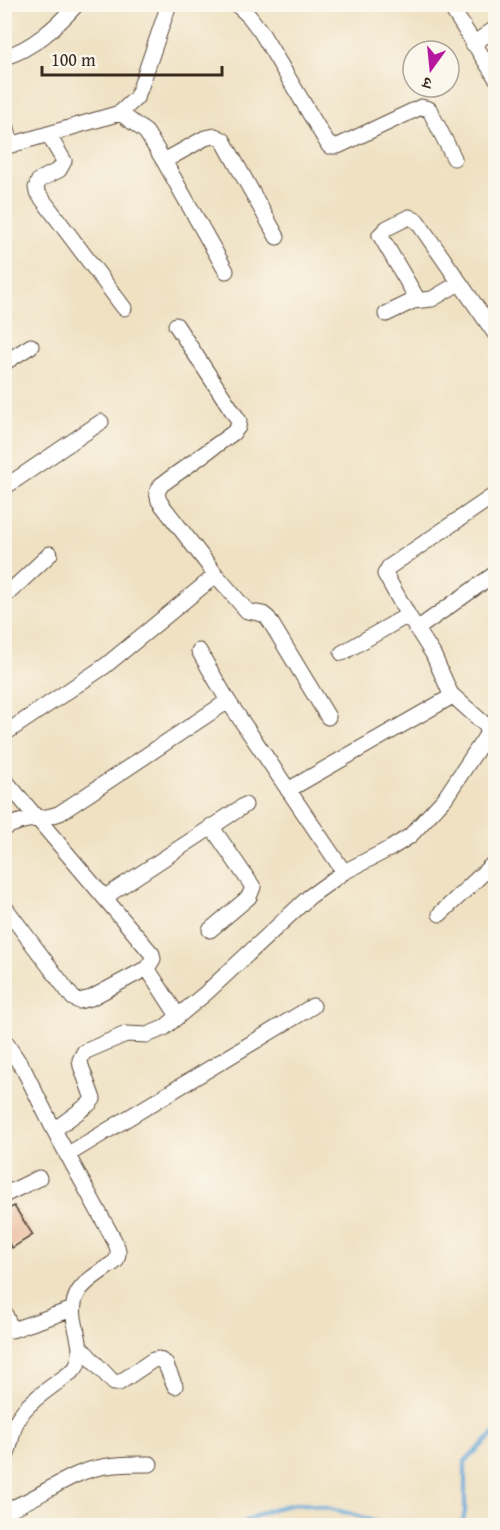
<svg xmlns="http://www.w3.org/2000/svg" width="500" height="1530" font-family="'Gentium Book Plus','Noto Serif Devanagari',serif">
<rect width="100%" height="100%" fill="#fbf7ec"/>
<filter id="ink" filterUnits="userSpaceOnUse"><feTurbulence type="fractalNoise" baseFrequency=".0167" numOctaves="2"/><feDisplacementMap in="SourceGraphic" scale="12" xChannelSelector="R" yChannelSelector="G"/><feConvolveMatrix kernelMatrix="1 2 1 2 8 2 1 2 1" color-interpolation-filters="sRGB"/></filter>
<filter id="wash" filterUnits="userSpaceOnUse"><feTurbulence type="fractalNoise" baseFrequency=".008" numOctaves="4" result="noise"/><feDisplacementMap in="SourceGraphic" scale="24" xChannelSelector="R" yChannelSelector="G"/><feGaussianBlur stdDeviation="1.35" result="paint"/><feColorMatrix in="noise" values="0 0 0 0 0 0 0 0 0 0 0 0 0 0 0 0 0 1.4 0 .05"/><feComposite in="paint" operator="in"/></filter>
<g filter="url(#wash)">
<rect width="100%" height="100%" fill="#efe1c2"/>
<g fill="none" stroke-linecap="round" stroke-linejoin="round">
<!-- stream -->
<path stroke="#64a7d8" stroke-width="4" d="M240 1526C254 1514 278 1506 297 1504 312 1503 370 1517 383 1526
M462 1526 465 1511V1461L496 1432"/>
</g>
<g id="blocks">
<!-- building -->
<path fill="#e9b595" d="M14 1206 33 1235 12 1248 4 1236V1212Z"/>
</g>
</g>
<g filter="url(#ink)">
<use href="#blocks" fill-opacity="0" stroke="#564537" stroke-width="1.5"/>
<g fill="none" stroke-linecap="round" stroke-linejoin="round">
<defs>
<path id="minor" d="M236 4 249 16 261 32 329 146H338L421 107 429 109 454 158
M449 4 496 78
M473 44 496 28
M4 57C33 49 57 26 77 4
M120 113 146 132 164 161 205 138 215 136 223 140 277 237
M4 117 11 144
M48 134 64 161 59 170 39 180 36 188 37 192 124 308
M4 147 120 113 136 98 140 89 169 4
M164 161 226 271
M418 300 380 235 387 228 409 217 417 221 496 335
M386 314 413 301 432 299 459 283
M176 325 239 421 238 427 233 433 161 485 157 493 159 501 216 575
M4 363 31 346
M5 487 101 422
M4 597 50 554
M417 629 496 573
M199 651 228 701 344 872
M342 653 408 615
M451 694 490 729
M4 734 105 666 216 575 247 611 263 614 268 618 328 717
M4 779 152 954 153 959 147 968 91 998 79 1001 73 998 4 906
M288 790 449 698 451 694 449 690 433 654 408 615 385 574 389 567 496 494
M4 829C21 817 42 821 60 813L228 701
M105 897 245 805
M440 914 496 861
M210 930 249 897 253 887 211 826
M147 968 178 1016
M4 1040 24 1070 54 1130
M67 1155 313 1006
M4 1195 39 1178
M4 1312 12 1330 73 1309
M81 1348 114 1383H119L153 1360 158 1359 165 1363 175 1386
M4 1461C11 1448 11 1433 17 1420 27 1401 58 1383 75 1369 91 1344 62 1317 79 1291 87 1279 104 1270 116 1261 120 1252 118 1248 114 1240L54 1130 89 1104 93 1099 81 1066 80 1060 84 1052 126 1034 147 1035 164 1028 206 993 309 897 344 872 391 848 410 836 445 798 496 721
M4 1511C31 1502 51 1486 76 1475 100 1464 125 1464 150 1464"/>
</defs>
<!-- minor casing -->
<use href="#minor" stroke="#564537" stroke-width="17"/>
<!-- minor -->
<use href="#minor" stroke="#fff" stroke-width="15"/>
</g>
</g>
<!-- margin -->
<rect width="500" height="1530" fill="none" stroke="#fbf7ec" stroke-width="24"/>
<!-- north arrow -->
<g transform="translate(431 69) rotate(195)"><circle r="28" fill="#fbf7ec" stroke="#aea59a" stroke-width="1.5"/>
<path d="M0-4.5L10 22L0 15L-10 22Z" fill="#b5179e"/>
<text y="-9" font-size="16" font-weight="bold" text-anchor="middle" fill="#3b2a1e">उ</text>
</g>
<!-- scale -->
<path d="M42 66v9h180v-9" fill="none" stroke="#3b2a1e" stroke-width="3"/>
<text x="51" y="66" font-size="18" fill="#3b2a1e" stroke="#fbf7ec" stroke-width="4.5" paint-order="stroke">100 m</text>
</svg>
